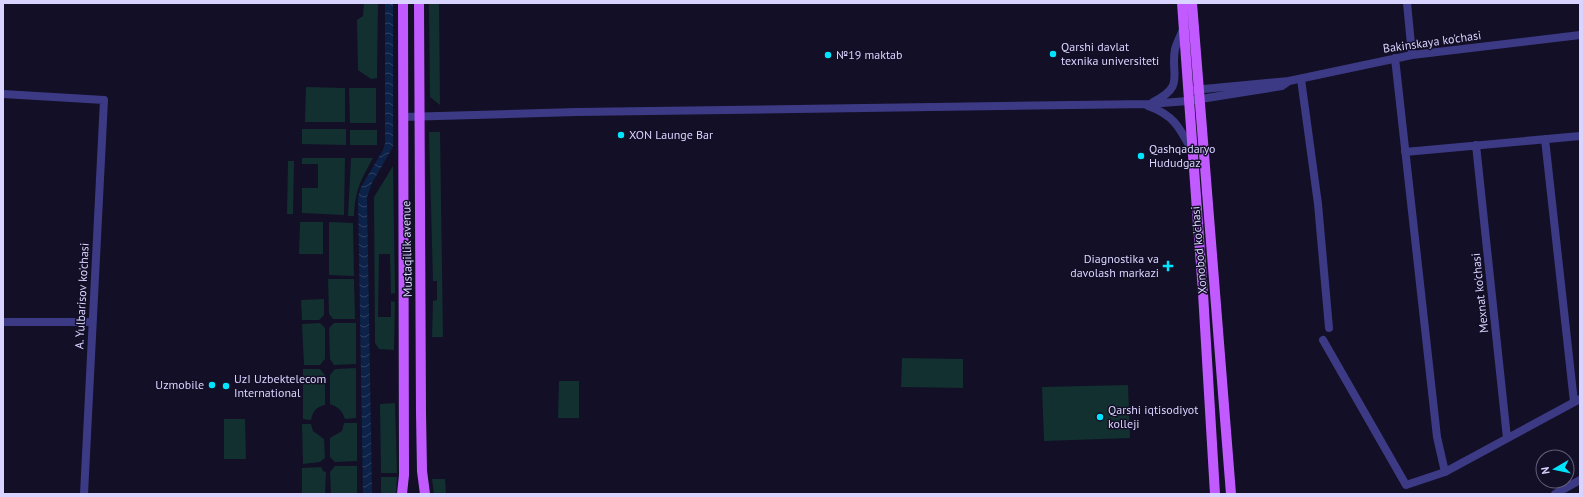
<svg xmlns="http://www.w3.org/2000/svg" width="1583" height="497" font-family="'PT Sans',sans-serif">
<defs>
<pattern id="water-waves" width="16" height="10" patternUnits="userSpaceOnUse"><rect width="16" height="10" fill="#0c2248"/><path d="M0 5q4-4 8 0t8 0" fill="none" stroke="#2f4163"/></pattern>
</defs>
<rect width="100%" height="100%" fill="#130f26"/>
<!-- green -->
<path fill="#12302f" d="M364 3H378L377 78 371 79 358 70 357 20 363 16Z
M429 3H439L440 105 430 97Z
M306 87 345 88V122H305Z
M349 88H376V123H350Z
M302 129H346V145L302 144Z
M350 130H377V145H350Z
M429 132H440L443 337H432L433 301 437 300V281H433Z
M302 158H345L344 215 302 213V188H318V164H302Z
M351 158H373C361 180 355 190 354 216H348Z
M288 161H294L293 214H287Z
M393 166 395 293 391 294 390 254H379L378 317H391V301L395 302 394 350 379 349 375 343 374 197Z
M300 222H323V254H299Z
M329 222 353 223 354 276 329 275Z
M328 279H354L355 319H333L329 314Z
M324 299V315L319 320H302L301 300Z
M320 323 325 328V359L320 365H304L302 324Z
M334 323H356V364L334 365 330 359 329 328Z
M902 358 963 359V388L901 387Z
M356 368V418L345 419C342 410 338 407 330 404V375L335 369Z
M303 369H320L325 375V405C316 407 313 411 311 420L303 419Z
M559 381H579V418H558Z
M1128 385 1130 438 1044 441 1042 387Z
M395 403 397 473H381L380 404Z
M224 419H245L246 459H224Z
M344 423H357V461L335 462 330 457V438L342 431Z
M302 424H311L313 431 324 439 325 458 320 462 303 464Z
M335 466H357V494H331L330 472Z
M321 467 323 471 326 472 325 494H302V468Z
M381 477H397L396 494H381Z
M432 479H445L446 494H434Z"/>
<!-- water -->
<path fill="url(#water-waves)" d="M385 3H393V147L372 183 367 197 372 494H363L358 197 361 187 383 150 385 144Z"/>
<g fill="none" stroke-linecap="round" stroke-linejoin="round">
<!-- minor -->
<path stroke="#3d3a85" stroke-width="8" d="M1407 3 1412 55
M1395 58 1437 437 1445 472
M1301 79 1318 204 1329 328
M1193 90 1289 81 1412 55 1580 35
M3 94 104 100 84 494
M1153 102C1186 86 1170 75 1175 49 1177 42 1181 35 1183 29
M1148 106C1174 115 1180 128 1192 151
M403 117 576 112 1149 104 1188 101 1282 86 1289 81
M1545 139 1574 402
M1476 145 1507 438
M1405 152 1580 136
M3 322H92
M1323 340 1406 485 1445 472 1580 399
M1555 494 1580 480"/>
<!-- major -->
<path stroke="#c25bff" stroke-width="10" d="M419 3 421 413 422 471 425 494
M1182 3 1203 293 1215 494
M1192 3 1231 494
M402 494 404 475 403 3"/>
</g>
<!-- markers -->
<g fill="#00e5ff" stroke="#130f26" stroke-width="1.5">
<circle cx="1053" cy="54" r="4"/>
<circle cx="828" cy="55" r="4"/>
<circle cx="621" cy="135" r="4"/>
<circle cx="1141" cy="156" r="4"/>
<path d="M1166 260h4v4h4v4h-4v4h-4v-4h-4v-4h4z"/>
<circle cx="212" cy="385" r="4"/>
<circle cx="226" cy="386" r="4"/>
<circle cx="1100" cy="417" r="4"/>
</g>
<g text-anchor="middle" stroke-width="3" stroke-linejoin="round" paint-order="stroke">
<!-- street labels -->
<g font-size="12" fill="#d9d4ff" stroke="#130f26">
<text transform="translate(1432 42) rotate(-8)" y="4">Bakinskaya ko'chasi</text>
<text transform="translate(407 249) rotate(-91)" y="4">Mustaqillik avenue</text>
<text transform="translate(1199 250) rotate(-95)" y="4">Xonobod ko'chasi</text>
<text transform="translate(1480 293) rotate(-96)" y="4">Mexnat ko'chasi</text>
<text transform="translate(82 296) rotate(-87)" y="4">A. Yulbarisov ko'chasi</text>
</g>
<!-- poi labels -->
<g font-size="12" fill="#d9d4ff" stroke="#130f26" text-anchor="start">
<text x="1061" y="51">Qarshi davlat<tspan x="1061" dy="14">texnika universiteti</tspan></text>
<text x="836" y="59">№19 maktab</text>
<text x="629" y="139">XON Launge Bar</text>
<text x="1149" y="153">Qashqadaryo<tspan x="1149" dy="14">Hududgaz</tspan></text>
<text x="1159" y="263" text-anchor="end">Diagnostika va<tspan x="1159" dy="14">davolash markazi</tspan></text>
<text x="234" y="383">UzI Uzbektelecom<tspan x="234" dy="14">International</tspan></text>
<text x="204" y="389" text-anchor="end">Uzmobile</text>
<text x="1108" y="414">Qarshi iqtisodiyot<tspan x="1108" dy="14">kolleji</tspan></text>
</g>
</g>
<!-- border -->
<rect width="1583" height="497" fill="none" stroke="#d9d4ff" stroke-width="8"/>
<!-- north arrow -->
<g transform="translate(1555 469) rotate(261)"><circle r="19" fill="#130f26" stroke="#625e7d"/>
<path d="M0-3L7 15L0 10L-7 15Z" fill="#00e5ff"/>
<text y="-6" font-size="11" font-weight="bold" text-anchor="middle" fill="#d9d4ff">N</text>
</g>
</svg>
